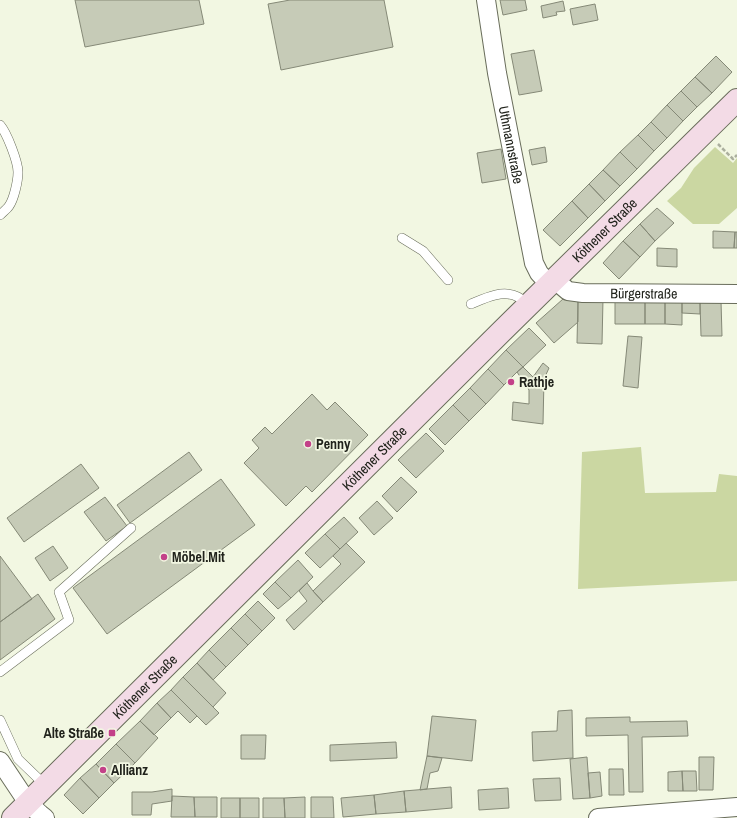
<svg xmlns="http://www.w3.org/2000/svg" width="737" height="818" font-family="'Archivo Narrow',sans-serif">
<rect width="100%" height="100%" fill="#f2f7e2"/>
<!-- green -->
<path fill="#cbd7a2" d="M715 147 733 163 737 158V208L719 224H693L667 201 681 188 694 168Z
M641 447 645 493 716 492 719 474 737 476V581L578 589 582 452Z"/>
<!-- building -->
<path fill="#c6cbb7" stroke="#858977" d="M75 0H199L204 24 85 47Z
M290 0H384L393 47 281 70 268 4Z
M500 0H525L527 10 503 15Z
M563 1 565 11 556 12 557 15 543 18 541 6Z
M595 4 598 20 573 25 570 9Z
M534 50 542 91 519 95 511 54Z
M716 56 732 72 712 93 695 77Z
M695 77 712 93 697 107 681 91Z
M681 91 697 107 683 121 667 105Z
M667 105 683 121 667 138 651 122Z
M651 122 667 138 654 151 638 135Z
M638 135 654 151 637 169 620 152Z
M545 147 547 162 532 165 529 150Z
M501 149 506 179 482 183 477 153Z
M620 152 637 169 620 186 603 170Z
M603 170 620 186 605 201 589 184Z
M589 184 605 201 588 218 572 201Z
M572 201 588 218 560 246 543 230Z
M657 208 674 223 655 241 640 224Z
M640 224 655 241 640 257 623 241Z
M713 231 735 232 734 248H713Z
M735 232H737V248H734Z
M623 241 640 257 619 279 603 263Z
M657 248 677 249V267L657 266Z
M563 299H578V322L554 343 536 323Z
M578 299H603L602 344 577 343Z
M615 300 645 301V324H615Z
M645 301H665V324H645Z
M665 301 682 302V325L665 324Z
M721 301 722 336H701L700 302Z
M682 302H700V314L682 313Z
M529 328 546 345 523 367 506 350Z
M628 336 642 337 638 388 623 386Z
M506 350 523 367 517 372 504 385 488 369Z
M543 363 549 368 544 379 543 424 512 420 513 402 529 404V390L517 372 523 367 533 377Z
M488 369 504 385 486 404 470 388Z
M470 388 486 404 469 421 453 405Z
M312 394 327 410 335 402 368 435 312 492 306 486 286 506 244 463 259 448 252 440 265 427 272 434Z
M453 405 469 421 445 445 429 429Z
M426 433 444 451 416 478 398 460Z
M189 452 202 470 130 523 117 505Z
M81 464 99 488 24 542 7 518Z
M401 477 417 492 397 512 382 496Z
M221 479 255 525 107 634 73 588Z
M105 497 127 526 106 541 84 512Z
M377 501 393 518 374 535 359 518Z
M344 517 358 532 340 549 325 534Z
M325 534 340 549 320 568 305 553Z
M346 543 365 562 323 602 313 591 341 564 333 556Z
M53 546 68 568 50 581 35 558Z
M0 556 32 599 0 622Z
M298 560 313 577 291 598 275 582Z
M275 582 291 598 278 609 263 594Z
M307 583 313 591 323 602 294 630 286 620 307 601 299 591Z
M38 594 55 619 0 660V622Z
M258 601 275 618 262 631 245 614Z
M245 614 262 631 248 645 231 628Z
M231 628 248 645 226 667 209 650Z
M209 650 226 667 213 680 197 663Z
M197 663 226 693 213 707 183 677Z
M183 677 219 713 206 725 171 690Z
M171 690 197 716 190 723 178 711 171 718 157 703Z
M157 703 171 718 154 735 140 721Z
M572 710 573 758 533 761 532 732 557 731 558 711Z
M432 716 476 720 472 761 427 756Z
M630 717V722L687 721 688 736 642 737 643 792H629L628 735 586 736V718Z
M140 721 158 738 135 763 116 744Z
M241 735H266L265 759H241Z
M396 742 397 758 330 761V745Z
M116 744 135 763 114 783 96 764Z
M427 756 442 758 438 771 430 773 427 789 420 790Z
M587 757 590 798 573 799 570 759Z
M699 757H714L713 790H699Z
M96 764 114 783 99 798 80 778Z
M609 769H623L624 795H609Z
M682 771 683 791H668V772Z
M682 771H696L697 791H683Z
M600 772 602 796 590 798 588 773Z
M80 778 99 798 83 814 64 795Z
M560 778 561 800 535 801 533 779Z
M451 787 452 808 406 812 404 791Z
M508 788 509 808 479 810 478 790Z
M172 789V801L152 804 151 815H132V792H152Z
M404 791 406 812 376 814 374 795Z
M374 795 376 814 343 817 341 798Z
M172 796 194 797 195 817H171Z
M194 797H217V817H195Z
M305 797V818H285L284 798Z
M311 797H333L334 818H311Z
M221 798H240V818H221Z
M240 798H259V818H240Z
M263 798H284L285 818H263Z"/>
<g fill="none" stroke-linecap="round" stroke-linejoin="round">
<defs>
<path id="service" d="M0 125C7 133 18 162 18 172 18 181 14 199 9 206 7 209 3 212 0 215
M402 238 423 251 448 280
M471 304C485 298 503 289 518 297 522 299 525 304 528 306
M0 672 69 620 59 592 131 528
M0 720 18 759 45 785"/>
<g id="minor">
<path id="s1" d="M486 0 497 73 534 263 539 273 550 285"/>
<path id="s2" d="M555 280 568 291 583 293 737 294"/>
<path d="M0 761 28 803 40 814 45 818"/>
<path d="M598 818 737 807"/>
</g>
<g id="secondary">
<path id="s3" d="M13 818 500 333 737 100"/>
</g>
</defs>
<!-- service casing -->
<use href="#service" stroke="#696d5b" stroke-width="10"/>
<!-- minor casing -->
<use href="#minor" stroke="#696d5b" stroke-width="20"/>
<!-- secondary casing -->
<use href="#secondary" stroke="#696d5b" stroke-width="24"/>
<!-- path -->
<path stroke="#abaf9e" stroke-width="2.5" stroke-dasharray="4 2" stroke-linecap="butt" d="M718 144 733 159 737 155"/>
<!-- service -->
<use href="#service" stroke="#fff" stroke-width="9"/>
<!-- minor -->
<use href="#minor" stroke="#fff" stroke-width="18"/>
<!-- secondary -->
<use href="#secondary" stroke="#f3dbe6" stroke-width="22"/>
</g>
<!-- markers -->
<g fill="#c34189" stroke="#f2f7e2" stroke-width="1.5">
<circle cx="511" cy="382" r="4"/>
<circle cx="308" cy="444" r="4"/>
<circle cx="164" cy="557" r="4"/>
<rect x="108" y="729" width="8" height="8" rx="2"/>
<circle cx="103" cy="770" r="4"/>
</g>
<g text-anchor="middle" stroke-width="3.5" stroke-linejoin="round" paint-order="stroke">
<!-- street labels -->
<g font-size="14" fill="#21231c" stroke="#f2f7e2">
<text dy="5" stroke="none"><textPath href="#s1" startOffset="147">Uthmannstraße</textPath></text>
<text dy="5" stroke="none"><textPath href="#s3" startOffset="834">Köthener Straße</textPath></text>
<text dy="5" stroke="none"><textPath href="#s2" startOffset="93">Bürgerstraße</textPath></text>
<text dy="5" stroke="none"><textPath href="#s3" startOffset="510">Köthener Straße</textPath></text>
<text dy="5" stroke="none"><textPath href="#s3" startOffset="186">Köthener Straße</textPath></text>
</g>
<!-- poi labels -->
<g font-size="14" font-weight="bold" fill="#21231c" stroke="#f2f7e2" text-anchor="start">
<text x="519" y="387">Rathje</text>
<text x="316" y="449">Penny</text>
<text x="172" y="562">Möbel.Mit</text>
<text x="104" y="738" text-anchor="end">Alte Straße</text>
<text x="111" y="775">Allianz</text>
</g>
</g>
</svg>
